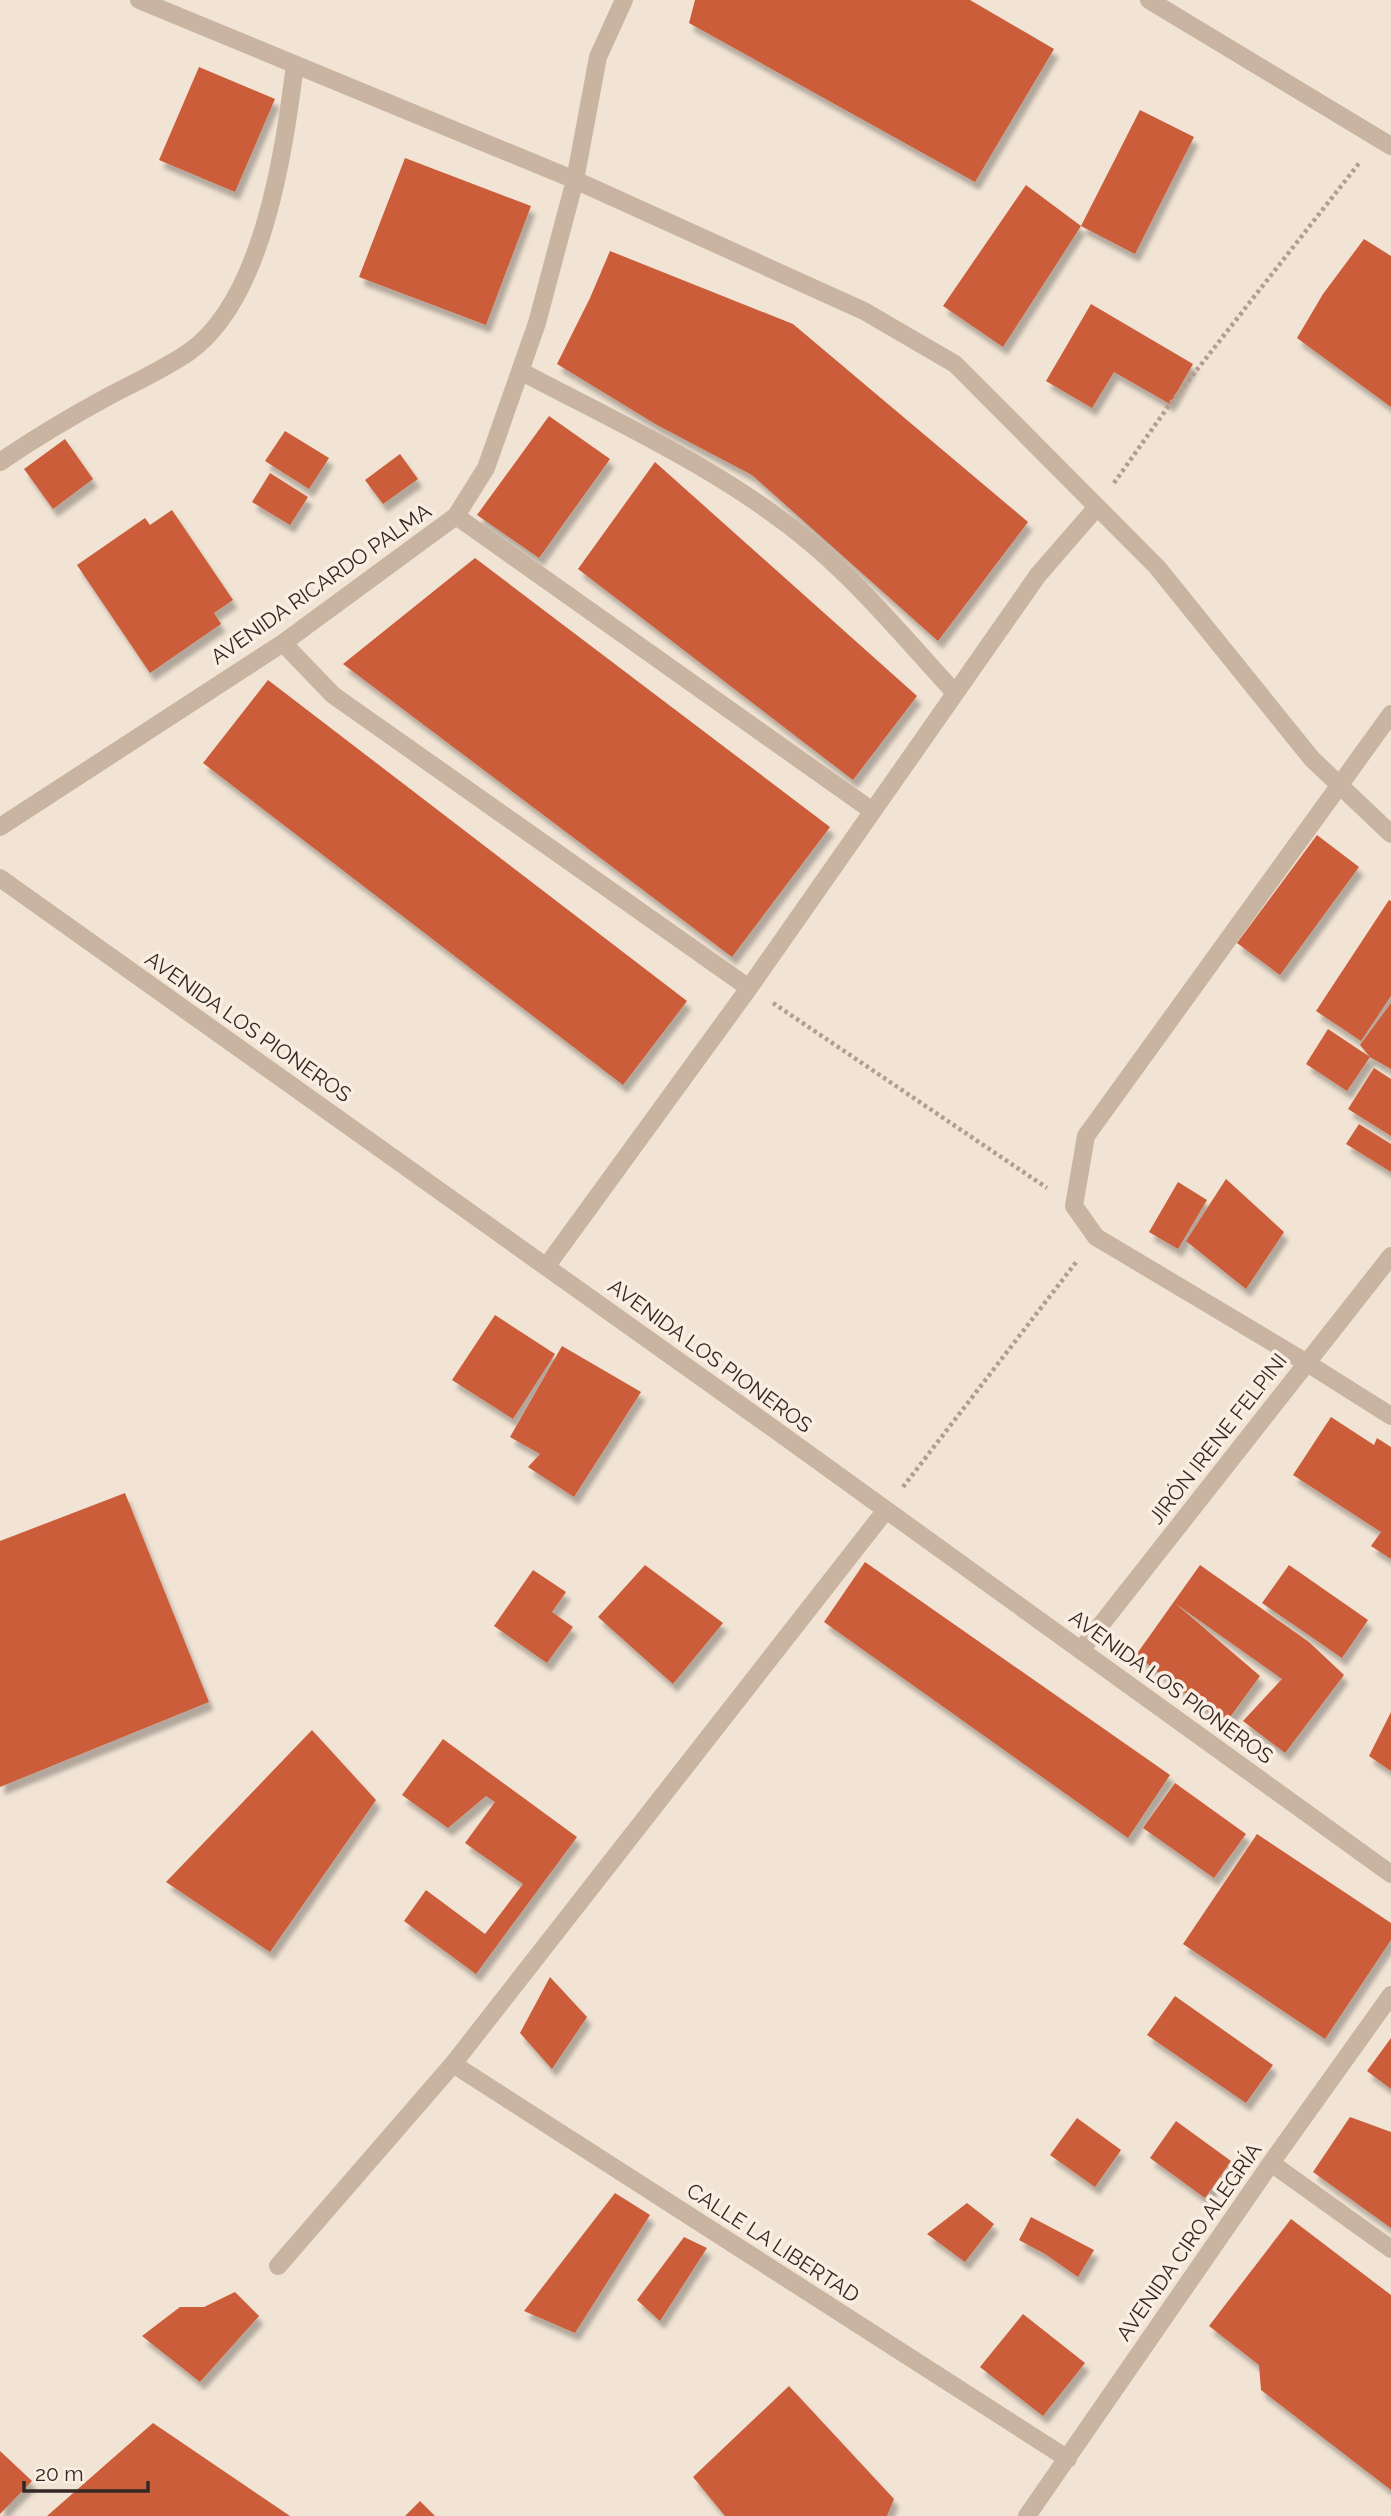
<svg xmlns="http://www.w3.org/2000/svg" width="1391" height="2516" font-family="Raleway,sans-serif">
<defs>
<filter id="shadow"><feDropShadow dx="4.5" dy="8" stdDeviation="2" flood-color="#0004"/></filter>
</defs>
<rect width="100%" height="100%" fill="#f1e4d5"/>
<!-- building -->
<path fill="#cb5d3a" filter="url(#shadow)" d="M695 0H970L1054 49 975 182 689 23Z
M199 67 275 99 235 192 159 160Z
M1140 110 1194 137 1135 254 1081 226Z
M405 158 531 206 486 325 359 277Z
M1026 185 1081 226 1003 347 943 306Z
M1364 239 1391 256V407L1297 338 1323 294Z
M610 251 793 324 1028 522 938 641 752 475 657 425 557 364 590 298Z
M1091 304 1193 364 1170 404 1114 372 1092 408 1046 381Z
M549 416 610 459 539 558 477 515Z
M285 431 329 458 309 489 265 461Z
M65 439 93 479 53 509 24 469Z
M400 454 418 479 383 504 365 480Z
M655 462 917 696 853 780 578 569Z
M270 473 308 497 290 525 252 502Z
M172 510 233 600 214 613 221 624 150 673 77 565 145 518 150 525Z
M475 558 830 827 732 957 343 664Z
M268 680 687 1001 623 1085 203 763Z
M1317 835 1359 867 1280 975 1237 943Z
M1389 900 1391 901V996L1361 1041 1316 1011Z
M1391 1003V1069L1370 1057 1347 1091 1306 1064 1328 1029 1370 1057 1360 1045Z
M1374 1068 1391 1079V1136L1348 1109Z
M1359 1124 1391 1144V1172L1346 1144Z
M1226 1179 1284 1232 1246 1289 1186 1241Z
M1178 1182 1207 1200 1178 1249 1149 1232Z
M495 1315 555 1354 513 1419 452 1380Z
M562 1346 641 1392 574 1497 528 1467 540 1454 510 1437Z
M1331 1417 1374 1445 1377 1438 1391 1447V1559L1371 1546 1381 1532 1293 1475Z
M125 1493 209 1702 0 1787V1541Z
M865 1562 1170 1775 1128 1838 824 1622Z
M645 1565 723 1623 673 1684 598 1617Z
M1200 1565 1309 1642 1344 1675 1285 1753 1243 1721 1282 1679 1176 1604 1260 1676 1225 1724 1136 1655Z
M1289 1565 1368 1620 1342 1658 1262 1603Z
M533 1570 566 1592 552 1612 573 1627 547 1663 494 1626Z
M1391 1712V1771L1369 1756Z
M312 1730 376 1800 270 1952 166 1882Z
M443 1739 577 1837 476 1974 404 1921 426 1890 485 1934 523 1884 465 1843 495 1802 486 1796 448 1828 402 1795Z
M1175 1783 1246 1834 1214 1878 1143 1828Z
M1257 1834 1391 1923V1940L1325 2039 1183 1944Z
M550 1977 587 2017 552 2069 520 2033Z
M1175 1996 1273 2065 1246 2103 1147 2035Z
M1391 2038V2089L1367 2071Z
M1350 2117 1391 2132V2228L1313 2172Z
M1077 2118 1121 2150 1095 2187 1050 2155Z
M1176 2121 1231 2161 1205 2198 1150 2158Z
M615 2193 650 2215 575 2333 524 2311Z
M967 2203 994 2224 965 2262 927 2234Z
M1031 2217 1094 2250 1078 2277 1045 2254 1019 2240Z
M1291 2219 1391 2295V2490L1261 2390 1259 2365 1209 2326Z
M684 2237 707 2248 660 2321 637 2300Z
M235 2292 259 2316 200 2382 142 2336 180 2307H204Z
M1023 2314 1085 2363 1043 2416 980 2367Z
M789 2386 894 2499 887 2516H725L693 2477Z
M153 2423 290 2516H47Z
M0 2451 32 2481 0 2514Z
M420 2501 435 2516H405Z"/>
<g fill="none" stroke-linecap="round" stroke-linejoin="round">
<!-- path -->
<path stroke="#b59d8b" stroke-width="4.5" stroke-dasharray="3.5 3.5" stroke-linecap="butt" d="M1114 483 1170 404 1360 162
M773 1003 1047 1188
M903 1487 1077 1261"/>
<!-- street -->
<path stroke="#c9b3a1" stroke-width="18" d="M139 0 575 180 864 311 955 364 1157 567 1312 759 1391 834
M1149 0 1391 146
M520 371C619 423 725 471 812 544 864 588 909 643 955 693
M0 462C35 438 72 416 109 396 136 382 164 369 189 352 264 299 284 150 295 65
M456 516 871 810
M283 643 333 695 749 988
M1391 714 1086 1136 1074 1206 1096 1237 1307 1363 1391 1416
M0 827 283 643 456 516 486 468 537 323 575 180 598 57 624 0
M0 878 774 1429 1391 1874
M546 1267 749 988 1038 575 1097 507
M1081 1650 1391 1256
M453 2064 1068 2459
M1271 2163 1391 2249
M278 2266 453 2064 886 1510
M1027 2516 1271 2163 1391 1995"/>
</g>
<g text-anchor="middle" stroke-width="7" stroke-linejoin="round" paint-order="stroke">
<!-- street labels -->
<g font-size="21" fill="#332924" stroke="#f9eee1">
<text transform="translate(321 584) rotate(-35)" y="7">AVENIDA RICARDO PALMA</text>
<text transform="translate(248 1027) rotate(35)" y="7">AVENIDA LOS PIONEROS</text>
<text transform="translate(710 1356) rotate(36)" y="7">AVENIDA LOS PIONEROS</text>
<text transform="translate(1218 1439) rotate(-52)" y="7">JIRÓN IRENE FELPINI</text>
<text transform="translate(1171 1687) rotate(36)" y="7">AVENIDA LOS PIONEROS</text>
<text transform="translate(1189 2242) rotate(-55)" y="7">AVENIDA CIRO ALEGRÍA</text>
<text transform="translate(773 2243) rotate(33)" y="7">CALLE LA LIBERTAD</text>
</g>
</g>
<!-- scale -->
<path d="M24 2481v10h124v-10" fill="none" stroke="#332924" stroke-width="3.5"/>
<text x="35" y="2481" font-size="21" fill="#332924" stroke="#f9eee1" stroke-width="5" paint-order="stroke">20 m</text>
</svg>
